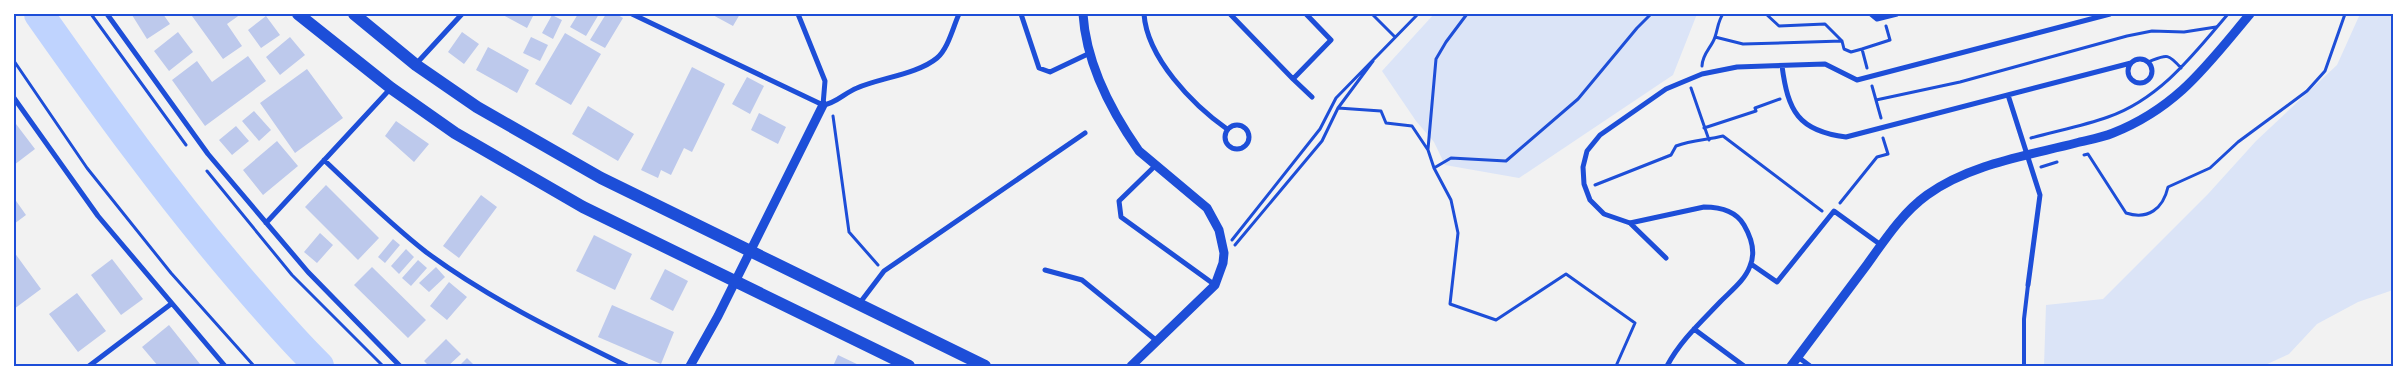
<svg xmlns="http://www.w3.org/2000/svg" width="2407" height="380" font-family="Barlow,sans-serif">
<rect width="100%" height="100%" fill="#f2f2f2"/>
<!-- green -->
<path fill="#dbe4f7" d="M1434 14H1697L1673 75 1519 178 1445 165 1434 142 1416 121 1382 71Z
M2360 14H2393V290L2358 302 2317 324 2289 354 2263 366H2044L2046 305 2103 299 2208 194 2256 141 2337 65Z"/>
<g fill="none" stroke-linecap="round" stroke-linejoin="round">
<!-- river -->
<path stroke="#bfd3fe" stroke-width="30" d="M39 14C103 105 168 195 240 279 266 309 291 339 319 366"/>
</g>
<!-- building -->
<path fill="#bdc9ec" d="M134 14H163L170 24 147 39 132 15Z
M196 14H241L227 24 242 46 223 59 192 16Z
M501 14H534L527 28Z
M578 14H599L586 36 570 27Z
M606 14H616L623 18 605 48 590 40Z
M711 14H740L733 26Z
M552 15 562 20 553 39 542 33Z
M266 16 280 35 261 48 248 30Z
M178 32 193 52 169 71 154 51Z
M462 32 479 44 464 64 448 52Z
M565 33 601 54 571 105 535 84Z
M290 37 305 55 280 75 266 57Z
M531 37 548 45 540 61 523 53Z
M488 47 529 70 517 93 476 70Z
M248 56 266 81 205 126 172 80 197 61 212 82Z
M692 67 725 84 692 152 684 148 671 175 661 170 658 178 641 170Z
M307 69 343 118 295 153 260 103Z
M747 77 764 86 750 114 732 104Z
M588 106 634 134 618 161 572 134Z
M254 111 271 130 259 141 242 121Z
M759 113 786 127 778 144 751 130Z
M396 121 429 144 414 162 385 136Z
M16 124 35 149 14 165V126Z
M236 126 249 141 232 155 219 140Z
M277 141 298 166 263 195 243 170Z
M326 185 379 238 358 260 305 207Z
M481 195 497 207 459 258 443 246Z
M14 198 26 215 14 224Z
M320 233 333 245 317 263 304 252Z
M594 235 632 254 615 290 576 271Z
M393 239 400 245 385 263 378 257Z
M406 249 414 257 399 274 391 266Z
M14 252 41 289 14 309Z
M112 259 143 299 121 315 91 275Z
M418 260 427 268 411 286 402 278Z
M372 267 426 320 408 338 354 285Z
M436 267 445 277 429 292 419 283Z
M665 269 688 281 673 311 650 299Z
M449 282 467 297 447 320 430 306Z
M77 293 106 331 78 352 49 314Z
M612 305 674 332 661 364 598 337Z
M169 325 200 364 197 366H158L142 347Z
M446 339 461 354 448 366H429L424 361Z
M838 355 861 366H833Z
M467 358 475 366H459Z"/>
<g fill="none" stroke-linecap="round" stroke-linejoin="round">
<!-- path -->
<path stroke="#1d4ed8" stroke-width="3" d="M91 14 186 145
M1372 14 1395 37
M1766 14 1779 26 1825 24 1842 41 1844 49 1851 52 1862 49
M1715 37 1743 44 1842 41
M14 61 87 168 171 273 254 366
M2148 62C2166 55 2167 52 2181 68
M1702 66C1702 54 1712 47 1715 37 1718 28 1718 21 1723 14
M1867 68 1862 49 1890 40 1886 26
M1872 86 1881 118
M1691 88 1709 140
M1876 100 1960 82 2127 36 2152 31 2184 32 2216 27
M1338 108 1381 111 1386 123 1412 126 1428 150 1434 168 1451 200 1458 233 1450 304 1496 320 1566 274 1635 323 1616 366
M833 116 849 232 878 265
M1704 128 1756 111 1755 108 1780 99
M2031 138C2056 131 2083 126 2108 117 2160 99 2194 54 2228 14
M1428 149 1436 59 1446 42 1467 14
M2084 155 2088 154 2126 213C2148 220 2163 209 2168 187L2210 168 2238 142 2307 91 2325 71 2345 14
M2041 167 2057 162
M1434 168 1451 158 1506 161 1578 99 1637 28 1651 14
M207 171 292 275 383 366
M1595 185 1671 155 1676 146C1692 140 1707 140 1723 136L1822 211
M1840 203 1877 157 1888 154 1883 138
M1232 240 1320 129 1336 98 1418 14
M1235 245 1322 141 1338 108 1373 61"/>
<!-- service -->
<path stroke="#1d4ed8" stroke-width="4" d="M2024 366V319L2028 285"/>
<!-- minor -->
<path stroke="#1d4ed8" stroke-width="5" d="M107 14 208 154 308 272 400 366
M632 14 823 105C837 103 844 93 857 88 880 78 918 74 937 58 948 49 953 27 959 14
M798 14 825 81 823 105
M1021 14 1039 68 1050 72 1090 53
M1144 14C1147 58 1193 105 1227 129
M1230 14 1293 79 1331 40 1306 14
M1871 14 1877 19 1897 14
M2128 71a12 12 0 1 1 24 0a12 12 0 1 1-24 0Z
M416 64 462 14
M1782 66C1788 111 1798 131 1846 137L2131 63
M1293 79 1312 97
M2008 95 2040 195 2028 285
M14 98 98 216 225 366
M1225 137a12 12 0 1 1 24 0a12 12 0 1 1-24 0Z
M324 160C358 192 390 224 426 252 488 298 558 332 627 366
M1156 165 1119 201 1121 217 1215 285
M266 223 391 88
M1630 223 1666 258
M1751 264 1777 282 1834 211 1881 245
M1045 270 1082 280 1157 341
M859 304 884 271 1085 133
M1694 329 1744 366
M1798 357 1810 366
M89 366 171 304
M1667 366C1680 341 1701 322 1721 301 1732 290 1745 280 1750 266 1756 252 1751 237 1744 225 1736 211 1720 207 1704 207L1630 223 1604 214 1590 200 1584 184 1583 167 1587 151 1600 135 1666 89 1702 74 1737 67 1825 64 1857 80 2110 14"/>
<!-- tertiary -->
<path stroke="#1d4ed8" stroke-width="9" d="M1083 14C1086 62 1111 111 1139 151L1207 208 1219 230 1224 253 1223 263 1215 285 1131 366
M690 366 718 316 823 105
M1791 366C1816 333 1841 299 1866 266 1884 241 1902 213 1927 195 1970 164 2026 156 2076 143 2088 140 2101 138 2113 133 2178 107 2207 65 2250 14"/>
<!-- primary -->
<path stroke="#1d4ed8" stroke-width="12" d="M298 14 391 88 455 133 583 207 909 366
M354 14 416 65 477 107 601 178 985 366"/>
</g>
<!-- border -->
<rect width="2407" height="380" fill="none" stroke="#ffffff" stroke-width="30"/>
<rect x="15" y="15" width="2377" height="350" fill="none" stroke="#1d4ed8" stroke-width="2"/>
</svg>
